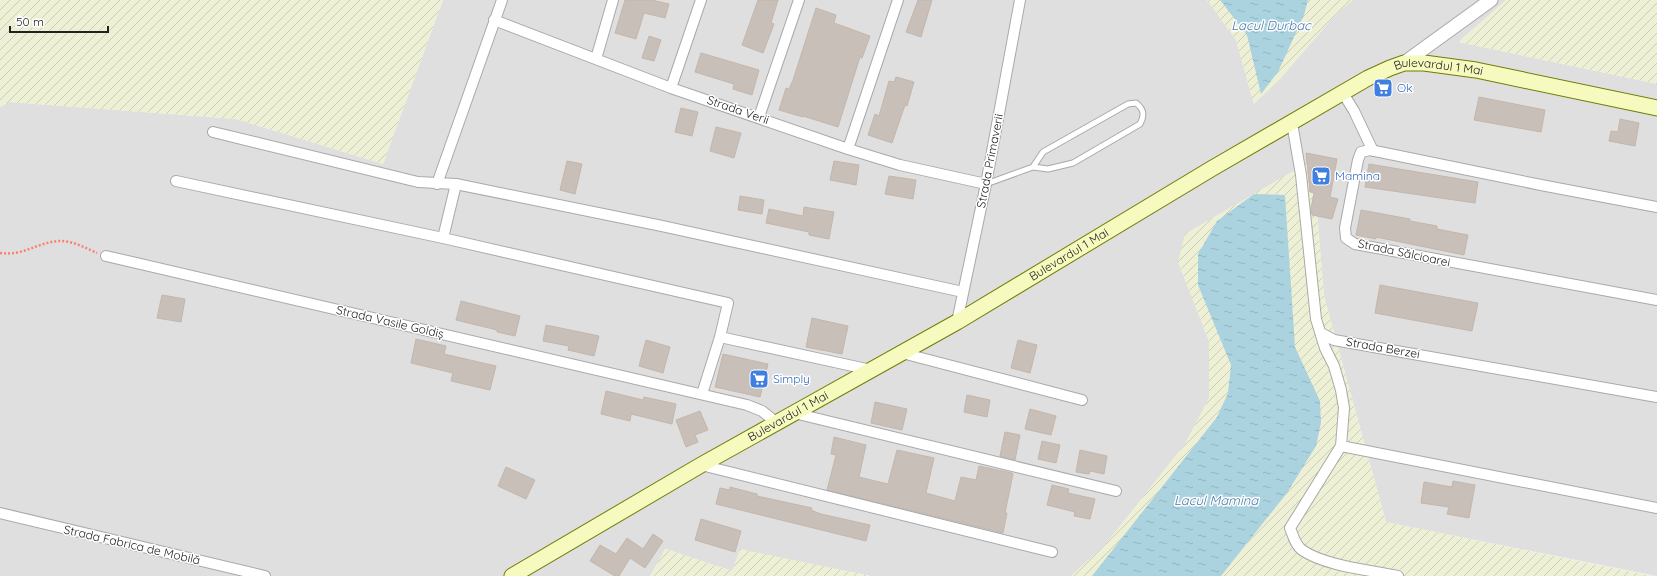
<svg xmlns="http://www.w3.org/2000/svg" width="1657" height="576" font-family="Quicksand,sans-serif">
<defs>
<pattern id="farmland-furrows" width="10" height="10" patternUnits="userSpaceOnUse"><rect width="10" height="10" fill="#eef0d5"/><path d="M-1 1l2-2M0 10L10 0M9 11l2-2" fill="none" stroke="#ccceb7"/></pattern>
<pattern id="water-ripples" width="26" height="14" patternUnits="userSpaceOnUse"><rect width="26" height="14" fill="#aad3df"/><path d="M2 4q2-2 4 0t4 0M15 11q2-2 4 0t4 0" fill="none" stroke="#92b5bf"/></pattern>
</defs>
<rect width="100%" height="100%" fill="#f2efe9"/>
<!-- residential -->
<path fill="#e0dfdf" d="M443 0H1207L1236 40 1254 104 1337 13 1353 0H1506L1459 42 1657 84V576L1386 522 1324 296 1313 160 1178 262 1209 341V398L1185 444 1105 545 1071 576H871L741 550 732 571 666 549 650 576H0V107L9 102 236 119 383 164Z"/>
<!-- farmland -->
<path fill="url(#farmland-furrows)" d="M0 0H443L383 164 236 119 9 102 0 107Z
M1207 0H1353L1337 13 1281 78 1254 104 1236 40Z
M1506 0H1657V84L1458 42Z
M1312 160 1324 296 1386 522 1651 576H1071L1105 545 1185 444 1209 398V341L1178 262 1185 234Z
M665 549 732 571 740 549 871 576H650Z"/>
<!-- water -->
<path fill="url(#water-ripples)" d="M1220 0H1308L1304 15 1278 72 1261 94 1247 35Z
M1254 194 1285 195 1295 347 1320 401 1321 423 1316 446 1287 493 1221 576H1092L1217 417 1228 393 1231 365 1198 285V254L1217 221Z"/>
<!-- building -->
<path fill="#c7bfb8" stroke="#c4b6ab" d="M625 0H652L669 4 665 18 644 13 636 39 615 33Z
M758 0H778L771 23 774 24 763 53 742 45Z
M918 0H932L921 37 906 32Z
M816 8 836 15 834 23 870 36 862 58 860 57 838 127 803 116V117L779 110 786 88 789 89 793 80Z
M649 36 661 40 654 61 642 58Z
M701 53 759 70 752 95 733 89 734 84 695 72Z
M896 77 914 82 907 106 905 105 892 143 868 135 875 114 879 116 889 81 894 82Z
M1479 97 1545 110 1541 132 1474 120Z
M681 108 698 112 692 136 675 132Z
M1620 119 1639 123 1635 146 1609 141 1611 131 1618 132Z
M716 127 741 133 734 158 710 151Z
M1306 153 1337 159 1330 197 1338 199 1332 219 1312 215 1311 208 1314 193 1310 192Z
M567 161 582 164 575 194 560 190Z
M834 161 859 165 856 185 830 180Z
M1369 164 1478 182 1475 203 1365 187Z
M889 176 916 180 913 199 885 194Z
M740 196 764 200 762 214 738 210Z
M804 207 834 212 829 239 809 235V232L766 223 769 209 803 216Z
M1361 210 1410 219V221L1437 226V229L1468 235 1464 255 1376 237V239L1356 235Z
M1380 285 1478 303 1472 331 1375 313Z
M162 295 185 299 181 322 157 318Z
M461 301 520 316 515 336 497 332V330L456 320Z
M812 318 848 326 842 354 806 347Z
M546 325 599 336 594 356 568 350 569 346 543 341Z
M416 339 446 346 444 354 496 366 490 390 451 381 453 373 411 363Z
M646 340 670 347 663 373 639 366Z
M1018 340 1037 345 1030 373 1011 368Z
M723 354 768 364 760 397 715 387Z
M606 391 643 400 644 397 676 404 672 424 631 414 630 421 601 414Z
M967 395 990 400 987 417 964 412Z
M875 402 907 409 902 430 871 423Z
M1030 409 1056 416 1051 435 1025 429Z
M700 411 708 430 695 435 698 442 686 447 676 420Z
M1005 432 1020 435 1015 460 1000 456Z
M834 437 866 445 859 477 888 484 897 450 934 458 926 493 955 501 961 477 976 480 979 466 1012 473 1013 474 1005 513H1007L1003 533 827 490 836 455 831 454Z
M1042 441 1060 445 1056 463 1038 459Z
M1080 450 1107 456 1104 474 1090 471 1089 474 1076 472Z
M506 467 535 480 526 499 498 486Z
M1453 481 1475 485 1469 518 1447 514 1449 507 1421 503 1424 482 1452 487Z
M1052 485 1069 489 1068 493 1095 499 1090 519 1074 516 1075 512 1047 505Z
M730 487 757 494V496L812 508 811 510 821 514 870 525 866 541 716 504 720 488 730 490Z
M701 519 741 531 735 552 695 540Z
M653 534 663 541 645 568 630 558 619 576H615L590 561 600 545 616 554 627 538 643 549Z"/>
<g fill="none" stroke-linecap="round" stroke-linejoin="round">
<defs>
<path id="service" d="M986 184 1033 167 1048 169 1073 163 1140 124C1145 115 1144 109 1136 103L1128 104 1043 152 1033 167"/>
<path id="minor" d="M494 20 671 88 848 149 900 165 986 184
M596 59 613 0
M671 88 701 0
M1343 93 1354 111 1373 151
M759 117 799 0
M1292 123 1301 175 1316 319 1325 348 1334 366 1341 390 1344 408 1341 446 1290 528C1293 535 1295 545 1302 550 1325 566 1370 570 1398 576
M213 132 418 182 456 184 662 226 963 292
M848 149 898 0
M176 181 443 238 728 303 720 337 871 370
M437 184 502 0
M1657 207 1541 185 1370 150 1361 152 1358 160 1345 228 1346 238 1355 244 1657 300
M443 238 456 184
M106 256 747 405 762 411 777 423
M957 322 986 184 1020 0
M1321 333 1334 340 1657 397
M902 353 1082 400
M702 394 720 337
M794 413 1116 491
M1341 446 1657 508
M701 465 1052 552
M0 513 265 576"/>
<path id="tertiary" d="M1404 63 1491 0"/>
<g id="secondary">
<path id="s1" d="M512 576 701 465 957 322 1211 169 1368 78 1390 68 1404 63H1424L1476 70 1657 108"/>
</g>
</defs>
<!-- service casing -->
<use href="#service" stroke="#a9a9a9" stroke-width="7"/>
<!-- minor casing -->
<use href="#minor" stroke="#a9a9a9" stroke-width="12"/>
<!-- tertiary casing -->
<use href="#tertiary" stroke="#a9a9a9" stroke-width="15"/>
<!-- secondary casing -->
<use href="#secondary" stroke="#707d05" stroke-width="17"/>
<!-- path -->
<path stroke="#fa8072" stroke-width="2.5" stroke-dasharray="2 2" stroke-linecap="butt" d="M0 253C24 256 36 243 58 241 71 240 86 248 97 253"/>
<!-- service -->
<use href="#service" stroke="#fff" stroke-width="5"/>
<!-- minor -->
<use href="#minor" stroke="#fff" stroke-width="10"/>
<!-- tertiary -->
<use href="#tertiary" stroke="#fff" stroke-width="13"/>
<!-- secondary -->
<use href="#secondary" stroke="#f7fabf" stroke-width="15"/>
</g>
<!-- icons -->
<defs>
<symbol id="supermarket-square" viewBox="-11 -11 22 22"><rect x="-9" y="-9" width="18" height="18" rx="4" fill="#3f7fe0" stroke="#fff"/><path d="M-6-5.5h2.5l.6 2H6L4.5 2H-2.5L-4.4-4H-6ZM-1.5 3.2a1.3 1.3 0 1 0 .1 0ZM3 3.2a1.3 1.3 0 1 0 .1 0Z" fill="#fff"/></symbol>
</defs>
<g fill-rule="evenodd">
<use href="#supermarket-square" x="1372" y="77" width="22" height="22"/>
<use href="#supermarket-square" x="1310" y="165" width="22" height="22"/>
<use href="#supermarket-square" x="748" y="368" width="22" height="22"/>
</g>
<g text-anchor="middle" stroke-width="3" stroke-linejoin="round" paint-order="stroke">
<!-- street labels -->
<g font-size="12" fill="#222" stroke="#fff">
<text dy="4" stroke="none"><textPath href="#s1" startOffset="1064">Bulevardul 1 Mai</textPath></text>
<text transform="translate(738 110) rotate(19)" y="4">Strada Verii</text>
<text transform="translate(990 161) rotate(-79)" y="4">Strada Primaverii</text>
<text transform="translate(1404 253) rotate(12)" y="4">Strada Sălcioarei</text>
<text dy="4" stroke="none"><textPath href="#s1" startOffset="643">Bulevardul 1 Mai</textPath></text>
<text transform="translate(390 322) rotate(13)" y="4">Strada Vasile Goldiș</text>
<text transform="translate(1383 348) rotate(10)" y="4">Strada Berzei</text>
<text dy="4" stroke="none"><textPath href="#s1" startOffset="319">Bulevardul 1 Mai</textPath></text>
<text transform="translate(132 545) rotate(13)" y="4">Strada Fabrica de Mobilă</text>
</g>
<!-- shop labels -->
<g font-size="12" fill="#366cbe" stroke="#fff" text-anchor="start">
<text x="1397" y="92">Ok</text>
<text x="1335" y="180">Mamina</text>
<text x="773" y="383">Simply</text>
</g>
<!-- water labels -->
<g font-size="13" font-style="italic" fill="#4a7aab" stroke="#fff">
<text x="1271" y="30">Lacul Durbac</text>
<text x="1216" y="505">Lacul Mamina</text>
</g>
</g>
<!-- scale -->
<path d="M10 26v6h98v-6" fill="none" stroke="#222222" stroke-width="2"/>
<text x="16" y="26" font-size="12" fill="#222222" stroke="#ffffff" stroke-width="3" paint-order="stroke">50 m</text>
</svg>
